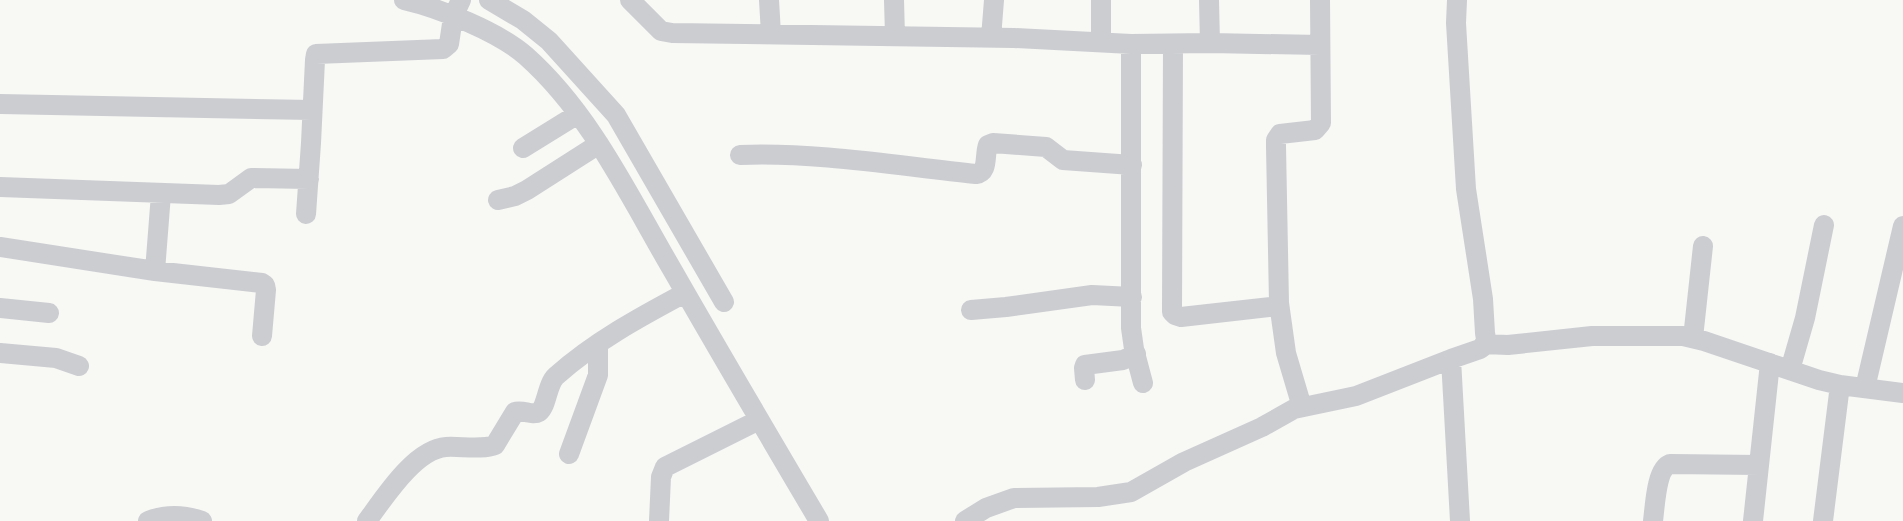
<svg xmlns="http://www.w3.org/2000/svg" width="1903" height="521" font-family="'PT Sans Narrow',sans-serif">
<rect width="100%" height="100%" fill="#f8f8f5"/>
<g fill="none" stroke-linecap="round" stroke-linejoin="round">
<!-- minor -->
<path stroke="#cbcdd1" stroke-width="20" d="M404 0C439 8 499 32 526 56 591 114 629 196 673 271 721 355 770 438 819 521
M489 0 523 20 549 41 616 115 724 302
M630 0 661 31 672 33 1014 38 1131 44 1210 43 1320 45
M769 0 771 34
M894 0 895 36
M1209 0 1210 43
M991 38 994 0
M1101 43V0
M1131 44V328L1134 349 1143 383
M1173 44 1172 312 1175 315 1181 317 1279 306
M0 104 312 110
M523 148 578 114
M740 155C819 152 898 166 976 174 989 172 984 156 988 145L993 143 1046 147 1063 160 1132 165
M0 187 219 195 229 194 251 178 309 179
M498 200 515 196 527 190 599 144
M306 214 311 143 315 60 316 54 443 49 449 44 453 17 461 0
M0 247 155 271 262 283 265 285 266 290 262 336
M155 271 161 194
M0 308 49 313
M971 310 1006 307 1092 295 1132 297
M1693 338 1703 246
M1484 344 1508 345 1592 336H1683L1704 341 1819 380 1840 385 1903 393
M0 353 56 358 79 366
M1451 359 1460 521
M1790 370 1805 318 1824 225
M1085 380 1084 368 1085 365 1123 360 1136 354
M1865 388 1903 226
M1302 407 1286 353 1279 303 1276 146V140L1280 134 1315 130 1321 123 1320 0
M569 454 598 375V344
M148 521C166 514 185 515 202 521
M367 521C384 498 415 449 446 447 459 446 483 450 495 445L515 412C522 409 532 416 539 412 547 406 547 384 556 376 594 342 640 317 685 293
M659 521 661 477 665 467 759 420
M965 521 986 508 1014 498 1098 497 1131 492 1184 462 1262 427 1294 409 1356 396 1451 359 1480 349 1484 346 1486 339 1485 333 1483 299 1466 189 1456 23 1457 0
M1653 521C1655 507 1656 469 1670 464L1759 465
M1753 521 1770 363
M1823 521 1840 385"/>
</g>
</svg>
